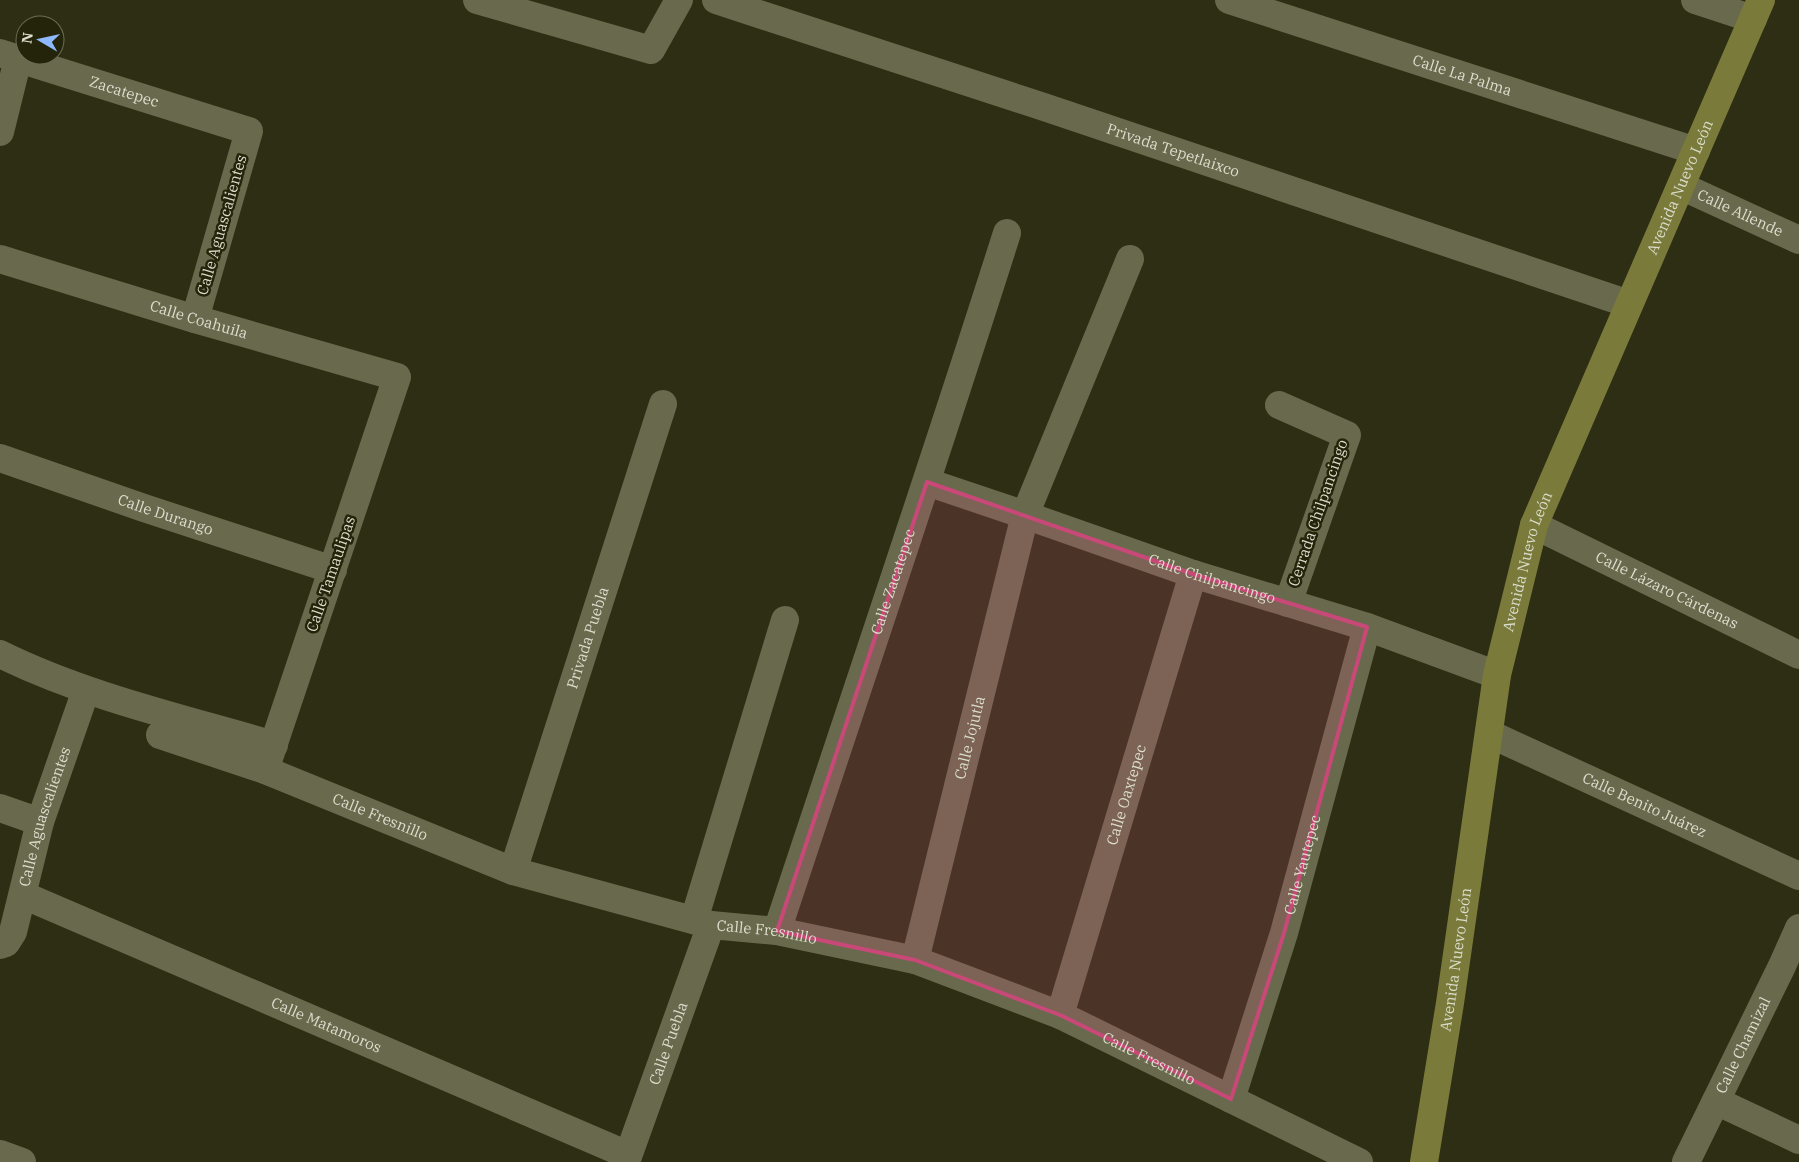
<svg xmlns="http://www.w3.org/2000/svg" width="1799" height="1162" font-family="'IBM Plex Serif',serif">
<rect width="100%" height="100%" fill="#2e2e14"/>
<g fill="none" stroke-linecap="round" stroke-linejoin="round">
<!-- minor -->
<g stroke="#696a4d" stroke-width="28">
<path d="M477 0 651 50 679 0"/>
<path id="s1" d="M716 0 1044 107 1629 304"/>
<path id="s2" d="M1229 0 1696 151"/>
<path d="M1695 0 1753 19"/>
<path id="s3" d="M0 53 249 131 195 319"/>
<path d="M0 132 18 59"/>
<path id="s4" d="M1681 186 1799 240"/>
<path id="s5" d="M0 259 195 319 397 377 265 770"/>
<path d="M1279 405 1347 435 1288 603"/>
<path id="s6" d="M0 458 144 508 333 570"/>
<path id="s7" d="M927 482 1025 515 1193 574 1367 627 1497 675"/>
<path id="s8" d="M1534 525 1799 655"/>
<path d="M0 654C85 696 182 718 274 745"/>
<path id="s9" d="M1490 734 1799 876"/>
<path id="s10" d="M160 735 265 770 513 871 711 925 777 931 915 960 1060 1015 1359 1162"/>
<path d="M0 808 40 822"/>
<path id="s11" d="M513 871 663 404"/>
<path id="s12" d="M23 895 628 1155"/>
<path d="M694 920 785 620"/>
<path id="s13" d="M777 931C854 698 933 466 1007 233"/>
<path id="s14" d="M0 945 6 943 13 932 40 822 86 690"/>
<path id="s15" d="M915 960 1025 515 1130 259"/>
<path id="s16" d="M1060 1015 1193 574"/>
<path id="s17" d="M1231 1099 1284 933 1367 627"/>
<path d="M1716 1101 1799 1140"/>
<path d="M0 1154 22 1162"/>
<path id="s18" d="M626 1162 711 925"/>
<path id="s19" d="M1686 1162 1782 966 1799 928"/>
</g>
<!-- major -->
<path stroke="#7a7b3b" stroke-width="28" id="s20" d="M1424 1162 1450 1003 1497 675 1534 525 1761 0"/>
</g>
<!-- marked area -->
<path fill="#c84978" fill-opacity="0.2" stroke="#c84978" stroke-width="4" stroke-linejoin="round" d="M927 482 1193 574 1367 627 1284 933 1231 1099 1060 1015 915 960 777 931Z"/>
<g text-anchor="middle" stroke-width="5" stroke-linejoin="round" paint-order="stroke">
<!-- street labels -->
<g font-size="15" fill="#dcddcd" stroke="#24240a">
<text dy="5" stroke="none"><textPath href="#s2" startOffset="245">Calle La Palma</textPath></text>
<text dy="5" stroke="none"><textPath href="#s3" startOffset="130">Zacatepec</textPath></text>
<text dy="5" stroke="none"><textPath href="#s1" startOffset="481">Privada Tepetlaixco</textPath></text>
<text dy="5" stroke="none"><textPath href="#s20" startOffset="1015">Avenida Nuevo León</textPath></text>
<text dy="5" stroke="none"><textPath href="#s4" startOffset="65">Calle Allende</textPath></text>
<text transform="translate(222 225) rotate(-74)" y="5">Calle Aguascalientes</text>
<text dy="5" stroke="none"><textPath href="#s5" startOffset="208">Calle Coahuila</textPath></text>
<text transform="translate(1318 513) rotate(-71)" y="5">Cerrada Chilpancingo</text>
<text dy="5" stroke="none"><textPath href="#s6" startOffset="175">Calle Durango</textPath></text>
<text dy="5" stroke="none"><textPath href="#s20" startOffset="610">Avenida Nuevo León</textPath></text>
<text transform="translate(331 574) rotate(-71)" y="5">Calle Tamaulipas</text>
<text dy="5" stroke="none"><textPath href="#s7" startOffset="301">Calle Chilpancingo</textPath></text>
<text dy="5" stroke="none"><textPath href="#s13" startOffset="368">Calle Zacatepec</textPath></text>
<text dy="5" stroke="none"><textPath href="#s8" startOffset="148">Calle Lázaro Cárdenas</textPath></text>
<text dy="5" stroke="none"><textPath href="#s11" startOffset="245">Privada Puebla</textPath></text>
<text dy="5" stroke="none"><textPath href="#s15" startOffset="229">Calle Jojutla</textPath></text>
<text dy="5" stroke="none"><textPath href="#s16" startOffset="230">Calle Oaxtepec</textPath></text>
<text dy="5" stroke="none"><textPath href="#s9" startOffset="170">Calle Benito Juárez</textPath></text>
<text dy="5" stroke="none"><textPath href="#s14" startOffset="139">Calle Aguascalientes</textPath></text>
<text dy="5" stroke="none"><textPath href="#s10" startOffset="235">Calle Fresnillo</textPath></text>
<text dy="5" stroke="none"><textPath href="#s17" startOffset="245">Calle Yautepec</textPath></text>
<text dy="5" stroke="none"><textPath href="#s10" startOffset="640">Calle Fresnillo</textPath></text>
<text dy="5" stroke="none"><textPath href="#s20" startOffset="205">Avenida Nuevo León</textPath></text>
<text dy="5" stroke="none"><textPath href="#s12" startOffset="330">Calle Matamoros</textPath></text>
<text dy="5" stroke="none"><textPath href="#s18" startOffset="126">Calle Puebla</textPath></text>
<text dy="5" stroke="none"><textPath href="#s19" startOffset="130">Calle Chamizal</textPath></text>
<text dy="5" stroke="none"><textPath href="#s10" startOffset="1045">Calle Fresnillo</textPath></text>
</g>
</g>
<!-- north arrow -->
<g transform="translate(40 40) rotate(279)"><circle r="24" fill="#24240a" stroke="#6e6e58"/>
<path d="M0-4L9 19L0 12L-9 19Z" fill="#8eb9fd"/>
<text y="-8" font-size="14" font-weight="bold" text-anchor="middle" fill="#dcddcd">N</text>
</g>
</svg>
